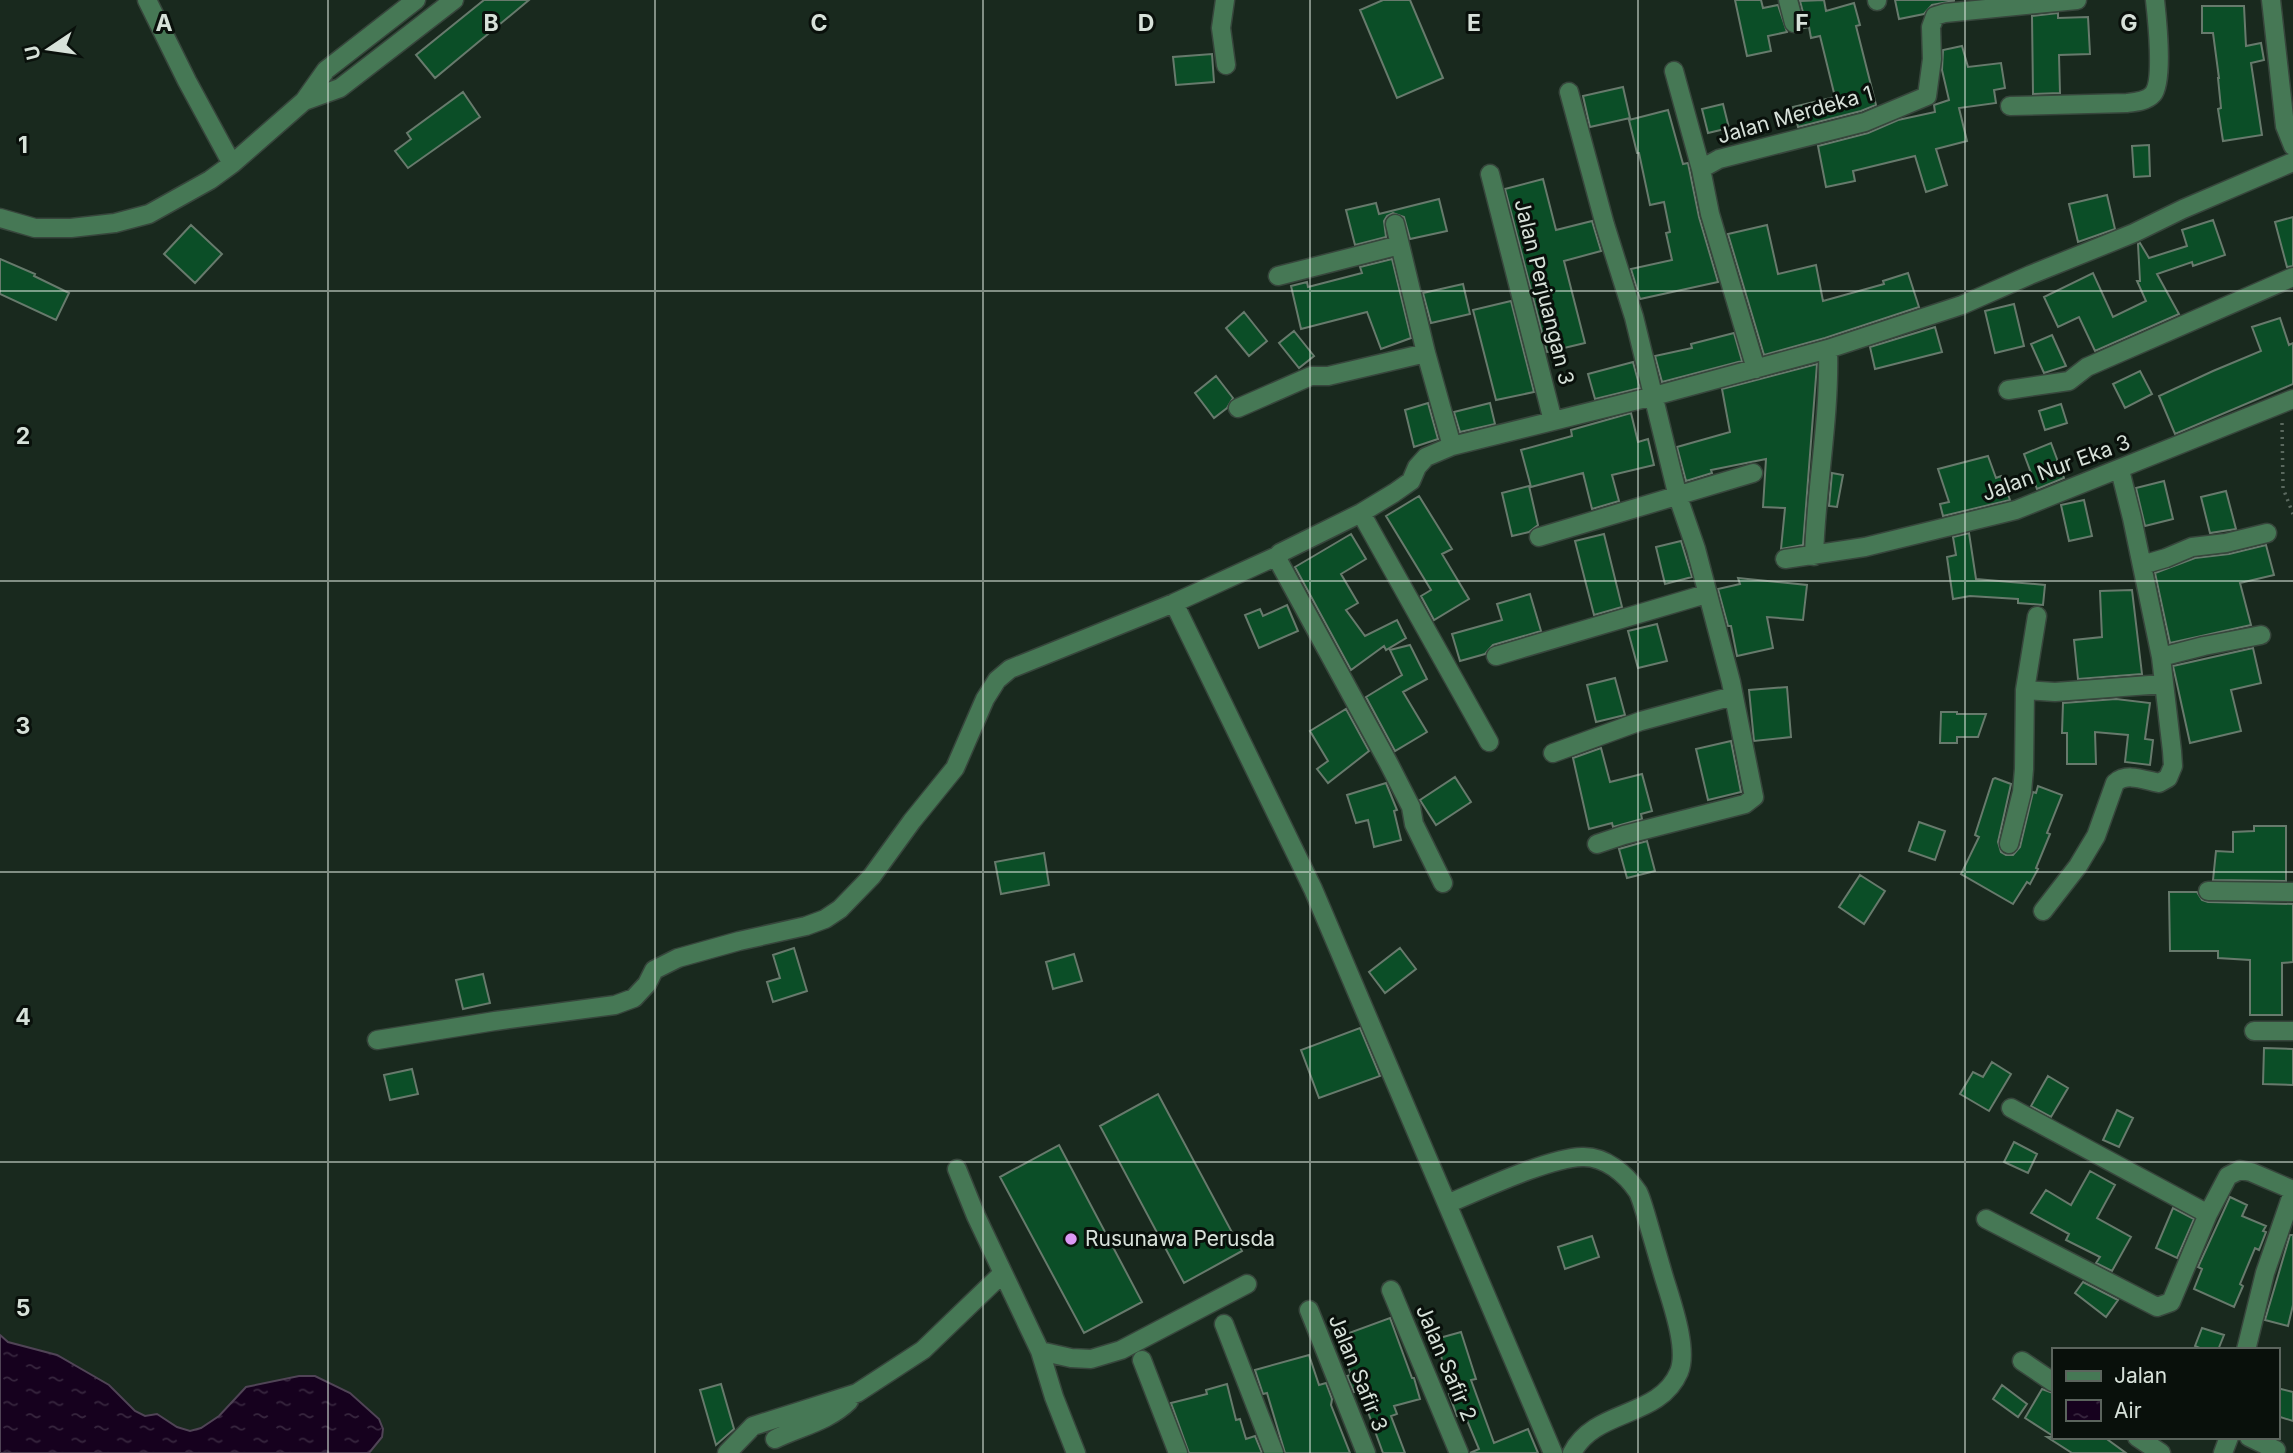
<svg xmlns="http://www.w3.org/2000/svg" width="2293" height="1453" font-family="Inter,sans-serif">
<defs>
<pattern id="water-ripples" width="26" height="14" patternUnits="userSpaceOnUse" patternTransform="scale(1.75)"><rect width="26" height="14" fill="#16011e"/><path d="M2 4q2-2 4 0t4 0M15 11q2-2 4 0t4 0" fill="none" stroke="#37263e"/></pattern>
</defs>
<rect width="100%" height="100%" fill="#19291e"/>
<!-- water -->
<path fill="url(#water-ripples)" stroke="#504456" stroke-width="2" d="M0 1335 8 1342 57 1355 109 1385 135 1411 145 1416 157 1414 177 1427 190 1431 201 1428 219 1416 246 1387 299 1376H315L350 1393 379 1419 383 1429 382 1437 369 1453H0Z"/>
<!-- building -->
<path fill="#0b4e27" stroke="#677a6c" stroke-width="2" d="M484 0H529L435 78 416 55Z
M1383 0H1410L1443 78 1397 98 1360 10Z
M1735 0H1761L1763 8 1778 5 1787 32 1768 36 1771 51 1747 56Z
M1824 0 1826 11 1854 3 1860 25 1856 26 1876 105 1861 111 1798 127 1793 107 1835 97 1820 36 1811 38 1809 27 1804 28 1805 20 1800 1Z
M1895 0H1954V1L1932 5 1924 14 1899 19Z
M2202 6H2244L2246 46 2261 43 2264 60 2251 63 2262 135 2223 141 2218 109 2221 108 2218 78H2219L2213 33H2202Z
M2058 13V18L2088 17 2090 54 2059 55 2060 93 2033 94 2032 16Z
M1962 46 1968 67 2001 63 2005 88 1994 90 1996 103 1959 108 1967 141 1936 149 1947 185 1926 192 1915 156 1853 171 1855 181 1826 187 1818 146 1868 133 1898 120 1935 112 1934 105 1949 100 1942 70 1943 50Z
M1212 54 1214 82 1176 85 1173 57Z
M1623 87 1630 118 1590 127 1583 96Z
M463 92 480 117 408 168 395 151 411 139 407 133Z
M1723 104 1729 128 1708 133 1702 109Z
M1668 110 1683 164 1688 163 1699 217 1718 282 1640 299 1631 269 1672 260 1666 233 1670 232 1664 202 1650 205 1639 153H1637L1629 120Z
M2149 145 2150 176 2134 177 2132 146Z
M1543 179 1556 230 1592 221 1601 251 1564 261 1585 343 1547 352 1505 189Z
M2107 195 2115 229 2078 242 2069 204Z
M1439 199 1447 231 1410 239 1404 217 1393 213 1387 216 1384 221 1386 237 1355 245 1346 210 1376 203 1379 214Z
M2293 217V266L2287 267 2275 222Z
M2213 220 2225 255 2193 266 2192 262 2157 274 2179 314 2095 351 2079 317 2058 327 2044 297 2093 273 2113 317 2146 301 2137 281H2140L2138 244 2140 243 2149 258 2187 246 2182 230Z
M191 225 222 254 195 283 164 254Z
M1767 225 1778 274 1816 265 1823 301 1884 284 1883 281 1908 273 1919 307 1825 338 1764 355 1728 234Z
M0 259 35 274 34 276 69 293 56 320 0 294Z
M1392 259 1411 338 1381 349 1367 312 1301 329 1291 286 1307 282 1308 287 1362 273 1360 267Z
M1463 284 1470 314 1431 323 1423 293Z
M1511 301 1534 392 1496 400 1473 310Z
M2014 304 2024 346 1995 353 1985 311Z
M1244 312 1267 341 1249 356 1226 328Z
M2280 318 2289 345 2293 343V384L2175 434 2159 396 2213 371 2261 351 2252 327Z
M1935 327 1942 352 1875 369 1870 347Z
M1294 331 1314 356 1299 368 1279 343Z
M1734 333 1742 361 1662 382 1655 356 1692 348 1691 344Z
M2052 335 2066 366 2044 373 2031 344Z
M1633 362 1640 388 1595 399 1588 374Z
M1817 364 1803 545 1781 549 1785 508 1763 507 1766 459 1711 470 1712 473 1686 481 1677 447 1730 432 1722 389Z
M2140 371 2152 394 2125 408 2113 384Z
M1216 376 1233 398 1227 408 1214 418 1195 393Z
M1428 403 1438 439 1414 447 1405 410Z
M1490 403 1495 424 1460 432 1454 412Z
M2061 404 2067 423 2045 430 2039 411Z
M1631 413 1638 442 1648 439 1654 465 1612 475 1619 501 1592 509 1583 473 1531 487 1521 450 1572 436 1571 430Z
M2051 443 2064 478 2037 489 2024 454Z
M1988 456 1996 478 2001 476 2010 500 1943 516 1940 504 1949 502 1938 469Z
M1832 473 1843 475 1837 507 1829 506Z
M2164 481 2173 519 2145 526 2136 488Z
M1529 486 1538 525 1529 532 1512 536 1502 493Z
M2226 491 2236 529 2210 533 2201 497Z
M1419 496 1452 549 1442 554 1469 599 1434 620 1421 596 1431 590 1386 516Z
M2084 500 2092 536 2069 541 2061 505Z
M1969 533 1976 579 2045 585 2043 605 2018 603V599L1970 596 1953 599 1947 557 1956 555 1953 537Z
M1351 534 1366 559 1341 574 1358 603 1346 610 1365 636 1397 620 1406 638 1386 650 1384 646 1351 670 1295 567Z
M1604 534 1622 607 1594 615 1575 541Z
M1681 541 1692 577 1665 584 1656 547Z
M2266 545 2274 575 2240 583 2251 625 2170 643 2155 573 2195 558 2229 554Z
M1738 578 1807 585 1803 620 1767 617 1773 648 1737 656 1731 626H1728L1718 589 1740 584Z
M2132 590 2142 674 2078 679 2074 640 2102 637 2100 591Z
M1530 594 1541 631 1493 645 1485 654 1460 661 1452 634 1502 620 1497 604Z
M1287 605 1298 631 1259 648 1245 615 1260 609 1263 616Z
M1657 624 1667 661 1638 668 1628 631Z
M1410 645 1427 679 1403 692 1427 732 1395 751 1366 697 1402 675 1390 650Z
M2253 648 2261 683 2231 690 2241 731 2190 743 2173 666Z
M1615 678 1625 715 1596 722 1587 685Z
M1787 687 1791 737 1754 741 1749 690Z
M2116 699 2150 703 2145 739 2153 740 2150 765 2125 762 2128 735 2095 732 2096 764H2067V733H2062L2063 703Z
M1346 709 1369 751 1328 783 1317 769 1328 761 1310 731Z
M1941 712H1957V714H1986L1978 737H1957V743H1940Z
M1731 741 1741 792 1708 800 1696 749Z
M1601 748 1610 782 1642 774 1652 811 1641 814 1642 819 1613 827 1612 823 1589 829 1573 758Z
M1455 777 1471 802 1436 825 1420 800Z
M1995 778 2011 784 1998 842 2001 852 2006 855H2013L2020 847 2033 792 2036 793 2038 786 2062 795 2047 833 2050 834 2036 868 2038 869 2030 884 2027 882 2013 904 1961 874 1979 837 1975 835 1993 779Z
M1386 783 1397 810 1394 811 1401 840 1374 847 1368 820 1356 823 1347 795Z
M1919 822 1945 831 1935 860 1909 851Z
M2254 826H2286V881L2213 880 2216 851 2233 852V832L2254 831Z
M1647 841 1655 871 1627 878 1619 849Z
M1044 853 1049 885 1001 894 995 862Z
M1860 875 1885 891 1864 924 1839 907Z
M2169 892H2197L2202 900 2208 902 2293 904V962L2282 963V1015H2250V960L2218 958V951H2170Z
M794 948 807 991 773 1002 767 982 780 978 773 955Z
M1400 948 1416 969 1385 993 1369 972Z
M1074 954 1082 981 1053 989 1046 962Z
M483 974 490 1003 463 1009 456 980Z
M1360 1028 1380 1076 1319 1098 1301 1050Z
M2264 1048 2293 1049V1085L2263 1084Z
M1992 1062 2011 1074 1989 1111 1960 1094 1973 1072 1983 1077Z
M412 1069 418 1094 390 1100 384 1075Z
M2048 1076 2068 1088 2051 1117 2031 1106Z
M1158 1094 1242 1251 1184 1283 1100 1126Z
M2117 1110 2133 1118 2119 1147 2103 1140Z
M2014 1142 2037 1154 2028 1173 2004 1162Z
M1059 1145 1142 1302 1084 1333 1000 1177Z
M2090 1171 2115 1185 2097 1218 2131 1237 2112 1271 2096 1263 2100 1257 2066 1240 2069 1234 2031 1213 2046 1190 2071 1205Z
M2230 1197 2247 1205 2242 1216 2266 1226 2263 1231 2266 1232 2259 1250 2255 1248 2240 1284 2243 1286 2234 1307 2194 1289 2202 1269 2198 1267Z
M2173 1208 2194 1219 2177 1258 2156 1248Z
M2290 1235H2293V1305L2288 1326 2265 1320Z
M1592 1236 1599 1257 1565 1269 1558 1247Z
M2083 1282 2118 1300 2106 1317 2075 1293Z
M1390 1318 1412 1378H1414L1420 1399 1394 1406 1397 1414 1391 1416 1405 1453H1383L1360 1390 1354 1392 1347 1376 1351 1375 1338 1337Z
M2202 1328 2224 1335 2218 1350H2204L2195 1346Z
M1461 1332 1476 1379 1471 1380 1494 1443 1528 1429 1538 1453H1470L1479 1449 1464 1413 1457 1416 1449 1394 1452 1393 1436 1339Z
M1309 1355 1319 1385 1326 1383 1332 1399 1331 1405 1350 1453H1285L1267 1393 1263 1394 1255 1370Z
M721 1384 734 1429 716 1445 700 1390Z
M1227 1384 1236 1420 1240 1419 1246 1439 1255 1436 1262 1453H1189L1171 1403 1207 1394 1206 1390Z
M2002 1385 2027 1404 2018 1417 1993 1399Z
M2277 1388 2293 1392V1421L2277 1416Z
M2042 1389 2053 1393V1436L2025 1418Z
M2047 1437H2104L2126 1453H2072Z"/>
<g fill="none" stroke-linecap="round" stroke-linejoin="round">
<defs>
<path id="minor" d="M147 0 187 81 232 164
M1225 0 1221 28 1226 65
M1788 0 1794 23
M1877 0V1
M2271 0 2285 126 2293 146
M1674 71 1701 169 1710 214 1756 369
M1569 92 1605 225 1634 317 1678 497 1696 549 1731 682 1754 797 1745 804 1624 835 1597 844
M304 101 340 88 454 0
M2010 106 2127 103C2136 102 2147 101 2153 94 2164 81 2157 18 2155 0
M1701 169 1719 159 1865 122 1927 96 1932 59 1931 27 1935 16 1945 13 2077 0
M1490 174 1553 421
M0 218 35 228H71L115 223 149 214 210 180 232 164 304 101 326 70 416 0
M1395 224 1426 353 1452 446
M1278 276 1400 245
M2008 390 2069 381 2087 367 2293 277
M1238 408 1311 376H1328L1426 353
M1361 513 1489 742
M1539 537 1753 473
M1277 556 1174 603 1313 889 1553 1453
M1814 556C1816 487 1830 419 1828 349
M1785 559 1865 547 2016 510 2293 399
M2142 565 2166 558 2192 547 2226 543 2267 533
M1496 656 1706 594
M2161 657 2204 646 2261 635
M2025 690 2055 692 2163 684
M1553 753 1641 721 1733 696
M2009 844 2022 792 2024 769 2025 690 2037 616
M1443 883 1414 824 1411 807 1388 762 1279 562 1277 556 1280 553 1361 513 1394 493 1411 481 1417 467 1426 457 1452 446 1654 396 1828 349 1962 305 2030 275 2134 233 2183 209 2293 162
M2208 891 2293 892
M2043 911 2078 866 2096 836 2115 783C2127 772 2144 780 2159 783L2168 778 2173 766 2172 751 2161 657 2132 518 2120 470
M2254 1031H2293
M377 1040 495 1021 615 1005 634 998 647 984 654 970 678 958 739 941 806 926 825 919 840 909 872 876 912 821 955 768 985 699 997 680 1010 669 1174 603
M2011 1108 2208 1214
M957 1169 976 1216 1040 1351 1054 1397 1076 1453
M1447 1204C1481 1190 1548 1158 1582 1157 1605 1156 1626 1174 1638 1192 1641 1198 1643 1206 1645 1212 1651 1233 1657 1253 1663 1274 1670 1298 1689 1348 1679 1372 1659 1419 1595 1408 1572 1453
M1986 1219 2157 1307 2171 1302 2208 1214 2228 1176 2240 1170 2251 1172 2293 1190
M1391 1290 1459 1453
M1309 1310 1366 1453
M1224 1324 1274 1453
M2246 1350 2265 1273 2293 1192
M1040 1351 1071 1358 1091 1359 1121 1350 1247 1284
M1142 1360 1178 1453
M2022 1361 2053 1382
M2137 1437 2161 1453
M2249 1437 2276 1450
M775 1439C800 1427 829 1421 849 1401
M727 1453 753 1426 857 1393 923 1350 1003 1273
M2223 1453 2229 1437"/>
</defs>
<!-- minor casing -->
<use href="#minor" stroke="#37463c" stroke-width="21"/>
<!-- path -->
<path stroke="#5a685e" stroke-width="3.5" stroke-dasharray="2 5" stroke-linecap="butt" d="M2282 423 2283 488 2293 514"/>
<!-- minor -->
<use href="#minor" stroke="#467855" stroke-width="18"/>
</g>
<!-- grid -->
<path fill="none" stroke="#d7e1d9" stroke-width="2" stroke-opacity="0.55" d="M328 0V1453M655 0V1453M983 0V1453M1310 0V1453M1638 0V1453M1965 0V1453M0 291H2293M0 581H2293M0 872H2293M0 1162H2293"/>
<!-- markers -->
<circle fill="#db99f5" stroke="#09100b" stroke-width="2.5" cx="1071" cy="1239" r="7"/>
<g text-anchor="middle" stroke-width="6" stroke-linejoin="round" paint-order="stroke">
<!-- street labels -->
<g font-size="21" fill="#d7e1d9" stroke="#09100b">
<text transform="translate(1795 115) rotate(-16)" y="7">Jalan Merdeka 1</text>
<text transform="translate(1544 292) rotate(76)" y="7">Jalan Perjuangan 3</text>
<text transform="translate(2056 468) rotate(-20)" y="7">Jalan Nur Eka 3</text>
<text transform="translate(1446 1363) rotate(67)" y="7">Jalan Safir 2</text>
<text transform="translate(1358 1373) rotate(68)" y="7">Jalan Safir 3</text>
</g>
<!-- poi labels -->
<g font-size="21" fill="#d7e1d9" stroke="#09100b" text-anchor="start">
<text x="1085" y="1246">Rusunawa Perusda</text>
</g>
</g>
<g font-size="23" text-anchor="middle" font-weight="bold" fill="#d7e1d9" stroke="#09100b" stroke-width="6" stroke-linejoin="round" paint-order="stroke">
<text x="164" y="31">A</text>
<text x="491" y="31">B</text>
<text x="819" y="31">C</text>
<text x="1146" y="31">D</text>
<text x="1474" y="31">E</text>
<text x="1802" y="31">F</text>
<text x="2129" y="31">G</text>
<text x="23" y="153">1</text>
<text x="23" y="444">2</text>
<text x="23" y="734">3</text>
<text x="23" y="1025">4</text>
<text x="23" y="1316">5</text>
</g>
<!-- legend -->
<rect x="2052" y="1348" width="228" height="91" fill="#09100b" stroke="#5b645d" stroke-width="2"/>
<rect x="2066" y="1371" width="35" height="10" fill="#467855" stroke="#5b645d" stroke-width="2"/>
<text x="2114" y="1383" font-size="21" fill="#d7e1d9">Jalan</text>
<rect x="2066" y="1400" width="35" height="21" fill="url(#water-ripples)" stroke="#5b645d" stroke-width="2"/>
<text x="2114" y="1418" font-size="21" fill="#d7e1d9">Air</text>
<!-- north arrow -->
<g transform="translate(49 49) rotate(257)" stroke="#09100b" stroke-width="5" paint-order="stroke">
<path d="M0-5L12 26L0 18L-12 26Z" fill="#d7e1d9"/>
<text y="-10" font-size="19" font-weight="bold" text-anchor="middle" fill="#d7e1d9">U</text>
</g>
</svg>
